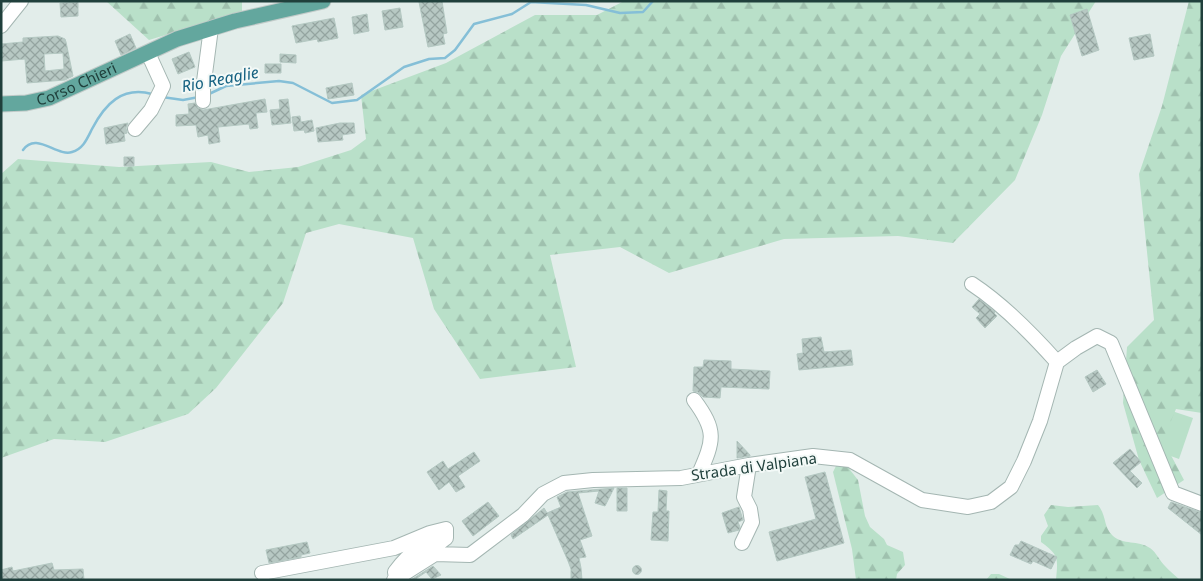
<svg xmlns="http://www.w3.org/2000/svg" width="1203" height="581" font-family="'Noto Sans',sans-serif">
<defs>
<pattern id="forest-firs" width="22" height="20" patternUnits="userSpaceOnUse" patternTransform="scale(1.25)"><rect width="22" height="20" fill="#b9e0c9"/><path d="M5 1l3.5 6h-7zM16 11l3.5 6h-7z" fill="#9fc1ae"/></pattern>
<pattern id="building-cross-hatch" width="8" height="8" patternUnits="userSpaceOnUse" patternTransform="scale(1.25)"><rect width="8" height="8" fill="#b7c8c3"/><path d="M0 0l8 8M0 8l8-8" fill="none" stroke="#94a4a0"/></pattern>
</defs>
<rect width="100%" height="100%" fill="#e2edea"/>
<!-- green -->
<path fill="#b9e0c9" d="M1172 411 1193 418 1179 459 1157 451Z"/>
<!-- forest -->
<path fill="url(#forest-firs)" d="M106 1H242V12L149 40Z
M624 1H1096L1061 56 1042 115 1015 180 953 243 898 236 784 239 669 273 620 247 550 255 576 367 480 379 434 309 413 238 339 224 306 233 283 303 216 388 188 414 105 442 54 439 1 458V174L18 159 119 167 211 162 249 172 298 167 351 150 366 139 361 95 446 63 535 15H597Z
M1189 1H1202V413L1176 409 1163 440 1184 480 1157 498 1139 460 1123 403 1127 347 1154 320 1139 174 1162 106Z
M841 465 847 466 858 480 865 516 870 527 884 539 887 545 903 552 905 565 897 574 896 580H856L852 549 833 472 836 466Z
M1051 505 1068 507 1098 505C1107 516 1103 527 1113 536 1123 545 1138 540 1150 548 1156 552 1160 561 1165 566 1169 571 1175 575 1180 580H1056C1058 558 1059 555 1041 542V536L1048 526 1044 515Z
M991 574H999L1012 580H986Z"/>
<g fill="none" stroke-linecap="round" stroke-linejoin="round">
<!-- stream -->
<path stroke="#85bfd7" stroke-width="2.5" d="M209 94 226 86 279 81 293 83 332 103 357 100 404 67 429 59 445 58 455 50 474 24 512 14 531 2 586 5 620 13 643 12 653 1
M162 97 183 100 199 97
M23 150C36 131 57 157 72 152 83 149 87 139 92 129 105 104 122 86 152 94"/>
</g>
<!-- building -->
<path fill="url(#building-cross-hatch)" stroke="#b4c8c2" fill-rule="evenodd" d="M425 1H442L447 33 443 34 445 44 428 47 419 2Z
M78 2V16L61 17 60 3Z
M400 8 403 27 385 30 382 11Z
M1087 9 1099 50 1082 56 1070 15Z
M367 14 369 31 354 34 352 17Z
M334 18 338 38 318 42 317 39 296 43 292 26Z
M130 34 136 48 121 55 115 41Z
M1150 34 1154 56 1134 60 1129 38Z
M58 36 65 39 66 42 73 76 65 80 27 83 25 59 1 61V44L23 42V38ZM63 53 64 69 45 71 44 54Z
M189 52 195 67 178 74 172 59Z
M280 54 296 55V63L280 62Z
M265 64H281V73H265Z
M352 83 354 95 328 99 326 88Z
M265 99 267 112 256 113 258 128 250 129 249 124 218 127 220 142 209 144 208 135 198 137 196 125 176 126V115L189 114 188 104 195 103 198 108 203 110Z
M288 99 291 123 272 125 270 110 280 109 279 100Z
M300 116 301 122 312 120 314 131 305 133 304 130 294 131 292 117Z
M128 123 126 128 127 133 124 134 125 141 106 144 104 128Z
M340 123H354L355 133 342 135 343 140 318 142 316 128Z
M124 157H134V166H124Z
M979 299 995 312 994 313 997 316 985 328 976 318 980 314 972 307Z
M821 337 824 352 851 350 853 365 799 370 797 354 803 353 802 339Z
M704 360 731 361V369L770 371 769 389 721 387 720 398 703 397 698 392 693 391 694 367H703Z
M1097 370 1106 384 1093 392 1085 377Z
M737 441 750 455V456L737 458Z
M1130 449 1141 462 1130 471 1142 483 1137 488 1113 463Z
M474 452 480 461 458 476 465 487 456 492 449 482 439 490 427 472 443 461 448 469Z
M825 472 844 543 777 561 769 532 816 519 805 477Z
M614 488 605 506 595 503 599 491 578 493 592 536 580 540 586 557 579 558 581 568 582 580H571V569L568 561 548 515 513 539 511 535 544 508 547 513 561 507 557 497 567 492Z
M617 488H627V511H617Z
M659 490 667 491 666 511H669L668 541 651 540 653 512H658Z
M488 502 499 516 473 536 462 521Z
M1171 502 1202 513V535L1168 508Z
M739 507 743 520 738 522 740 527 739 530 728 533 722 513Z
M1021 541 1057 557 1051 569 1033 561 1031 564 1010 555 1015 545H1019Z
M307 542 310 553 301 555V557L269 563 266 550Z
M52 563 54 570 83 569 84 580H1V570L12 567 13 571Z
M632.5 570a4.5 4.5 0 1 1 9 0a4.5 4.5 0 1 1-9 0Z
M433 566 441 575 432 579 426 572 414 580H411Z"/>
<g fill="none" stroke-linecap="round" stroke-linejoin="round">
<defs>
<path id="minor" d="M1 26 21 1
M203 101V89L211 28
M135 129 151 110 163 86 148 53
M972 284C1004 305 1032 334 1057 362
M694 400C717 431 714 440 699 474
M742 543 752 522 750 509 744 497 749 465
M262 573 394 548 430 533 446 529V538C437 546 427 547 416 551 408 555 401 564 395 572L396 578
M394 580 435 554 470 555 523 515 543 494 564 483 593 480 681 478 749 465 813 456 850 460 922 500 968 507 991 502 1011 487 1024 461 1040 421 1057 362 1076 348 1097 336 1111 343 1173 493 1202 504"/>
<g id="major">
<path id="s1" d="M1 104 26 103 49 98 177 39 235 21 323 1"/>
</g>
</defs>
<!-- minor casing -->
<use href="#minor" stroke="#a4b6b2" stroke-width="16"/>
<!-- major casing -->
<use href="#major" stroke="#c1cac8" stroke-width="17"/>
<!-- minor -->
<use href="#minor" stroke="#fff" stroke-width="14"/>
<!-- major -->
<use href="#major" stroke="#63a79e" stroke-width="15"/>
</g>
<g text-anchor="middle" stroke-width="4" stroke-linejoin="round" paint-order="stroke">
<!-- street labels -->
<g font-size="15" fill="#20403c" stroke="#f3f9f7">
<text dy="5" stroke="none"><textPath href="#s1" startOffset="79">Corso Chieri</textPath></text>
<text transform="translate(754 467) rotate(-8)" y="5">Strada di Valpiana</text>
</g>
<!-- water labels -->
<g font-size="16" font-style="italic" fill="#156181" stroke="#f3f9f7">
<text transform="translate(220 79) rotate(-11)" y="6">Rio Reaglie</text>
</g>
</g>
<!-- border -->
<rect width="1203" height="581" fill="none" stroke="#20403c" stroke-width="5"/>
</svg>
